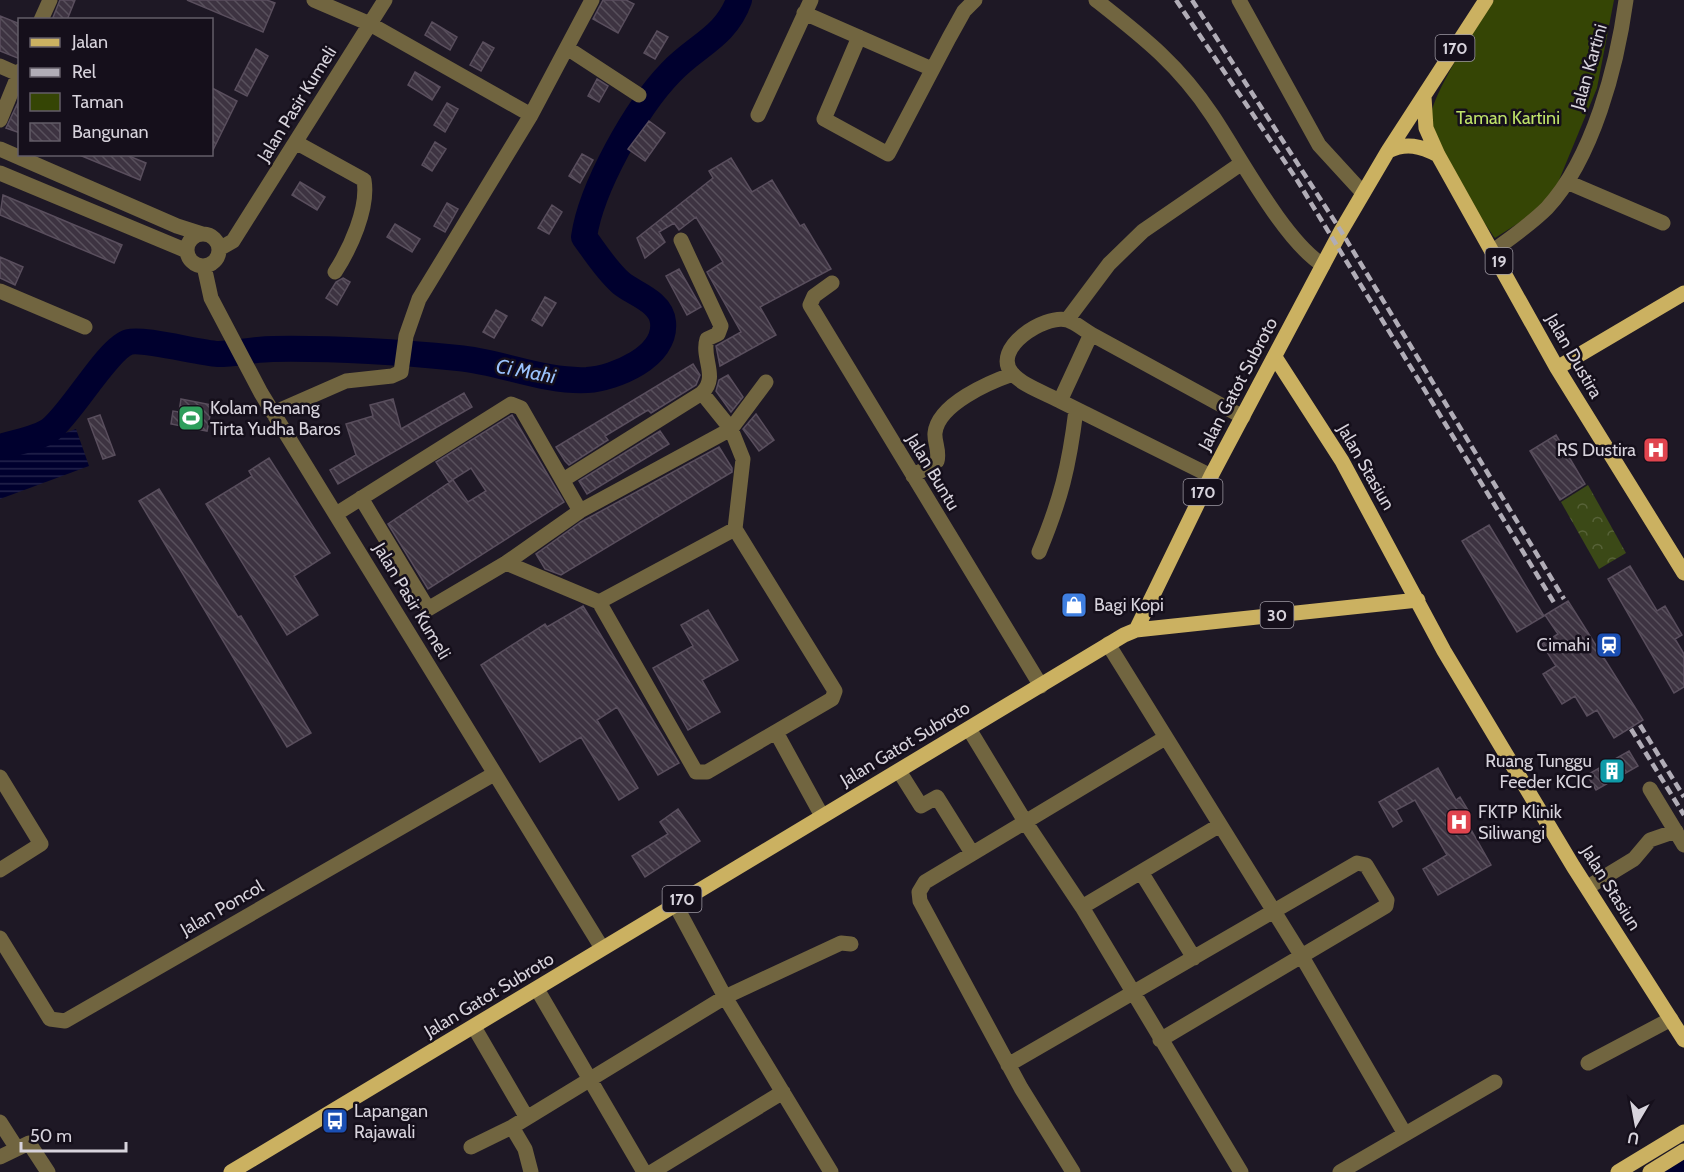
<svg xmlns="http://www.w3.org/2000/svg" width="1684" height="1172" font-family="Cabin,sans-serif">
<defs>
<pattern id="forest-crowns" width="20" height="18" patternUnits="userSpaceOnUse" patternTransform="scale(1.5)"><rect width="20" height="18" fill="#3b4917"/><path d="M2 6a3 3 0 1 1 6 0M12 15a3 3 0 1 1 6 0" fill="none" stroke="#576238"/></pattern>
<pattern id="water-rules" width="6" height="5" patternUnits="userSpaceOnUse" patternTransform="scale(1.5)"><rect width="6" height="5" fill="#00002e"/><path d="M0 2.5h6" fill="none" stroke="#24244c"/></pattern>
<pattern id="building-back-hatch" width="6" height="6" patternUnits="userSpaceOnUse" patternTransform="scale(1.5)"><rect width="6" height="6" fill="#3d3341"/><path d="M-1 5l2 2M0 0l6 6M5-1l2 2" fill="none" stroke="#58505c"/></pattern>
</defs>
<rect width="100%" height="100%" fill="#1e1825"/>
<!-- forest -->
<path fill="url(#forest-crowns)" d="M1588 485 1626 553 1599 569 1561 502Z"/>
<!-- park -->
<path fill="#354505" d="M1494 0H1614L1597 88 1557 185 1539 210 1495 238C1479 214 1431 148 1430 122 1430 95 1478 25 1494 0Z"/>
<!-- water -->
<path fill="url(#water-rules)" d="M76 429 89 466 0 499V457Z"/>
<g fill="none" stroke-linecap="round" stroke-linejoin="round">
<!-- canal -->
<path stroke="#00002e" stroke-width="15" d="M1671 1172 1684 1164"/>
<!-- river -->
<path stroke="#00002e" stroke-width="26" d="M0 447C15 442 39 439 51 429 74 410 108 348 129 342 143 338 199 353 218 354 236 354 255 349 273 349 334 348 396 352 458 358 502 362 543 382 587 380 615 378 667 357 663 322 661 301 634 294 621 283 607 271 595 252 584 237 591 188 636 108 671 72 695 46 726 37 739 0"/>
</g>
<!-- building -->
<path fill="url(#building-back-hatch)" stroke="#594e5d" stroke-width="1.5" d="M60 0H75L67 20H52Z
M187 0H267L275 3 263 32Z
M603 0H626L634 4 618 33 593 19Z
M0 16 20 24V59L0 51Z
M432 22 457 37 450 50 425 35Z
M657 31 668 37 655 59 644 53Z
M483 42 494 48 481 71 470 65Z
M256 49 268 56 247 96 235 90Z
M415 72 440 87 432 100 408 85Z
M597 79 608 86 599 102 588 96Z
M212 88 237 101 212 152Z
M20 98V133L6 128Z
M447 103 458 109 445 132 434 125Z
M649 121 665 133 645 161 628 149Z
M435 142 446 149 432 171 422 165Z
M77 154H124L146 163 140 180Z
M582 154 593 160 580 183 569 176Z
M731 158 752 192 772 180 800 226 804 224 831 269 760 307 776 335 720 366 716 346 741 332 707 272 723 262 696 217 679 230 674 223 659 232 665 242 645 258 637 238 713 178 709 171Z
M300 182 325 197 317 210 292 195Z
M3 195 122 245 114 263 0 215Z
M447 203 458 209 445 232 434 226Z
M552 205 562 212 549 234 538 228Z
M395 224 420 239 412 252 387 237Z
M0 257 23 267 15 285 0 278Z
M679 269 701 307 687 315 666 276Z
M343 278 350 282 337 305 326 298 336 282Z
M545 297 556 303 542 326 532 320Z
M496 310 507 316 494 338 483 332Z
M693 364 700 375 696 385 651 413 648 410 605 436 608 440 569 465 565 461 556 447Z
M728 375 743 397 731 412 716 391 719 380Z
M464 393 472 407 338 484 330 470 356 455 346 424 373 416 370 405 393 399 401 429Z
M181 399 212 405 207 431 171 424 173 411 179 412Z
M756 414 774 440 759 451 743 429Z
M100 415 115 455 103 459 88 419Z
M512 415 564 502 428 589 388 524 453 480 468 502 486 491 471 468 449 482 436 462Z
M660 431 669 444 587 494 579 481Z
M1556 435 1585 484 1560 500 1530 451Z
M719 447 732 468V472L561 575 545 569 536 554 581 522Z
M269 458 330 553 294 576 318 615 287 635 206 504 252 476 249 471Z
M159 489 238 617 241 616 311 733 287 747 139 501Z
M1489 525 1544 616 1517 632 1462 541Z
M1630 566 1657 611 1665 606 1682 635 1675 639 1684 654V687L1674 693 1608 579Z
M1568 601 1643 720 1614 738 1597 710 1587 716 1575 696 1562 704 1543 674 1556 666 1542 644 1558 634 1545 615Z
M583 606 679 763 658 775 617 707 597 720 638 788 619 800 581 737 540 762 481 665 545 624 547 627Z
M708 610 738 660 702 680 720 712 688 730 653 668 693 646 681 625Z
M1629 751 1638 766 1596 790 1587 775Z
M1438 768 1456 800 1460 797 1471 815 1467 818 1471 825 1469 826 1491 865 1438 895 1423 869 1447 855 1415 800 1396 810 1402 821 1393 827 1379 802Z
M678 809 700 841 645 877 632 856 668 834 660 822Z"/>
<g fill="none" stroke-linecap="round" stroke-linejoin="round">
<!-- minor -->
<path stroke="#716540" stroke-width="15" d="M314 0 370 24 531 115
M1096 0C1143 37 1178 64 1212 115 1239 155 1284 241 1323 265
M1239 0 1319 145 1363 193
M804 13 932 69
M41 20 50 0
M859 37 824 119 888 154 949 38 964 11 975 0
M567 48 639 95
M0 66 18 74
M758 115 811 0
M0 120 20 71
M297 143 364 180C369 208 350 249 335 272
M0 149 177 226 202 234
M0 173 187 251
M1567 182 1663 223
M187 250a16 16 0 1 1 32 0a16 16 0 1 1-32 0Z
M219 249 233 241 385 0
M1493 251C1512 237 1531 224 1547 208 1593 158 1617 66 1626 0
M204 266 211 298 261 393 602 948
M832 283 814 296 810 305 1041 686
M0 291 85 327
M1067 320 1109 264 1143 231 1242 163
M1091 334 1243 417
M1060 401C1045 393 1023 386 1012 373 991 349 1044 314 1067 320 1075 322 1084 330 1091 334L1060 401 1211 476
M273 413 346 381 392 376 401 372 406 336 419 299 531 115 592 0
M913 476 937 461C940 451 934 442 935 433 938 404 990 382 1013 374
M563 480 702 393
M361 498 428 609 506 563 580 511 731 429 766 382
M336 514 511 404 521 408 580 511
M1039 552C1061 499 1069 467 1076 410
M506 563 599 602 696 772H707L832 699 835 691 735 529 743 459 731 429 702 393C719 377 701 358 707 339L718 334 721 326 681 240
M599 602 735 529
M1108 644 1301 955 1405 1134
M969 729 1026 823 1082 907 1241 1172
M776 732 822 816
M899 771 921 806 937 797 972 853
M0 777 41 844 0 870
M1650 789 1684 845
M1141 872 1194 958
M1588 887 1634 859 1650 840 1676 831
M675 904 725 997 831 1172
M1082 907 1220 825
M0 938 50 1019 65 1021 494 774
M537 989 644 1172
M474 1027 527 1118
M1588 1063 1671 1019
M1008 1065 1357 863 1366 865 1387 900 1386 906 1160 1040
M0 1122 16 1147
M512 1127 525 1149 531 1172
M471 1147 512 1127 725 997 841 943 851 944
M0 1157 29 1143 48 1172
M652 1172 783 1092
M1073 1172 1021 1088 920 901 919 892 925 882 1165 738
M1340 1172 1495 1082"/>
<!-- major -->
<path stroke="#cbb161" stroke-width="15" d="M1424 97 1426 128 1438 155 1557 368 1684 573
M1388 151C1406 142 1421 146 1438 155
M1275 357 1342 461 1444 651 1573 866 1684 1040
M1557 368 1684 293
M1136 630 1211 476 1341 231 1388 151 1486 0
M231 1172 1124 635 1136 630 1418 600
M1618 1172 1684 1132
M1650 1172 1684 1151"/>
<!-- rail -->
<path stroke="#b1adb7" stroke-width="4.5" stroke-dasharray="9 4.5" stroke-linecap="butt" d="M1176 0 1297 180 1556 606
M1192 0 1341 231 1564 599
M1640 725 1684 797
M1631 729 1684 815"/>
</g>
<!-- icons -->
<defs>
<symbol id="stadium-square" viewBox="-11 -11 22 22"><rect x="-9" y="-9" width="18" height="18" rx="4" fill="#2e9e5b" stroke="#150f1b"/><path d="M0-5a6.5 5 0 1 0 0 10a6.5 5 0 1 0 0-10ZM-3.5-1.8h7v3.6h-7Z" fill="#fff"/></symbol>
<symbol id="hospital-square" viewBox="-11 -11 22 22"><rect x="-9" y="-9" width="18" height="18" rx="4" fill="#e0444e" stroke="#150f1b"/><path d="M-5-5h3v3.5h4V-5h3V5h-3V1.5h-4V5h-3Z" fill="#fff"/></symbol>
<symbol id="shop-square" viewBox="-11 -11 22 22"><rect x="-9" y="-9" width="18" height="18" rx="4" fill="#3f7fe0" stroke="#150f1b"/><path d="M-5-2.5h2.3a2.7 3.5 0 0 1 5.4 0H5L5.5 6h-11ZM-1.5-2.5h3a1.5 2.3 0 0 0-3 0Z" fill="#fff"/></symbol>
<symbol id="station-square" viewBox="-11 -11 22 22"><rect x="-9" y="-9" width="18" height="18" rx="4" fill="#1a4fb4" stroke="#150f1b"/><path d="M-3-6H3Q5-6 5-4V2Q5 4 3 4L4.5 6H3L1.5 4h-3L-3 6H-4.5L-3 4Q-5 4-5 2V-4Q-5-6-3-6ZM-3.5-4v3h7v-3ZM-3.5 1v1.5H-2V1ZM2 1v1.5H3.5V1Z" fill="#fff"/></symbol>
<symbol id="building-square" viewBox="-11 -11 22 22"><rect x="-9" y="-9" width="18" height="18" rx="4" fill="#0f9aa8" stroke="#150f1b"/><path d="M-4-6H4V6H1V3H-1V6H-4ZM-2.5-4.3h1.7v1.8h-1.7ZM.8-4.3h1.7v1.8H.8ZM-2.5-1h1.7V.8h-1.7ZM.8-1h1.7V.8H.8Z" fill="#fff"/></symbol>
<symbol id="bus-square" viewBox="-11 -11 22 22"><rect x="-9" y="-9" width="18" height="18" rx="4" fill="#1a4fb4" stroke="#150f1b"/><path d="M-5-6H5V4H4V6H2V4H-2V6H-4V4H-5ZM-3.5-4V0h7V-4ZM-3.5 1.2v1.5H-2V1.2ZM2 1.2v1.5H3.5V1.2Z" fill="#fff"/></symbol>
</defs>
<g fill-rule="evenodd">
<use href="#stadium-square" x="176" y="403" width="30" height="30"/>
<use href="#hospital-square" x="1641" y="435" width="30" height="30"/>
<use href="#shop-square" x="1059" y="590" width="30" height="30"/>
<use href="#station-square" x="1594" y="630" width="30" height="30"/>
<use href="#building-square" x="1597" y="756" width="30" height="30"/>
<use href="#hospital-square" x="1444" y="807" width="30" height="30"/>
<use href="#bus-square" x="320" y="1106" width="30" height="30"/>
</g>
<g text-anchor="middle" stroke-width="5" stroke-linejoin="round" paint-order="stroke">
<!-- shield labels -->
<g fill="#150f1b" stroke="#9d98a2" stroke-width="1.5">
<rect x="1435.5" y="35" width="39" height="26" rx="4.5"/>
<rect x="1485.5" y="248" width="27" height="26" rx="4.5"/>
<rect x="1183.5" y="479" width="39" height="26" rx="4.5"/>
<rect x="1260.5" y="602" width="33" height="26" rx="4.5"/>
<rect x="662.5" y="886" width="39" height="26" rx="4.5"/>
</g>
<g font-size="16" font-weight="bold" fill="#d7d3dc">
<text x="1455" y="54">170</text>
<text x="1499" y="267">19</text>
<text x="1203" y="498">170</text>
<text x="1277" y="621">30</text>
<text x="682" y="905">170</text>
</g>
<!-- street labels -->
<g font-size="18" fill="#d7d3dc" stroke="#150f1b">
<text transform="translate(1589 67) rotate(-74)" y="6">Jalan Kartini</text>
<text transform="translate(297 104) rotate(-58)" y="6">Jalan Pasir Kumeli</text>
<text transform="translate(1574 356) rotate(60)" y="6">Jalan Dustira</text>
<text transform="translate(1238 384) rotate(-62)" y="6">Jalan Gatot Subroto</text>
<text transform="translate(1366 467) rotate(60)" y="6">Jalan Stasiun</text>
<text transform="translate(933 472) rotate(59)" y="6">Jalan Buntu</text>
<text transform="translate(412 601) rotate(59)" y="6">Jalan Pasir Kumeli</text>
<text transform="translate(905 744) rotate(-31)" y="6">Jalan Gatot Subroto</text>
<text transform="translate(1611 888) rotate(58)" y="6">Jalan Stasiun</text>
<text transform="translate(222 908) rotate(-30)" y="6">Jalan Poncol</text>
<text transform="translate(489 995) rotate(-31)" y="6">Jalan Gatot Subroto</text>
</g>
<!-- park labels -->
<g font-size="18" fill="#bfe369" stroke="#150f1b">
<text x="1508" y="124">Taman Kartini</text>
</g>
<!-- poi labels -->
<g font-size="18" fill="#d7d3dc" stroke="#150f1b" text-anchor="start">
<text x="210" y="414">Kolam Renang<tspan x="210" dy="21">Tirta Yudha Baros</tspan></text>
<text x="1636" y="456" text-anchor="end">RS Dustira</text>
<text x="1094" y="611">Bagi Kopi</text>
<text x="1590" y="651" text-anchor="end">Cimahi</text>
<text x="1592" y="767" text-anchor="end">Ruang Tunggu<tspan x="1592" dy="21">Feeder KCIC</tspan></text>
<text x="1478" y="818">FKTP Klinik<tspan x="1478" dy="21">Siliwangi</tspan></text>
<text x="354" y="1117">Lapangan<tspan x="354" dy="21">Rajawali</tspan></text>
</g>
<!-- water labels -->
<g font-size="20" font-style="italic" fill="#9bc3fd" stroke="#150f1b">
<text transform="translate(526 371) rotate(11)" y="7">Ci Mahi</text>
</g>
</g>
<!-- legend -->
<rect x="18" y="18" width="195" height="138" fill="#150f1b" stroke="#635d68" stroke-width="1.5"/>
<rect x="30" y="38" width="30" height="9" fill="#cbb161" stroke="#635d68" stroke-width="1.5"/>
<text x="72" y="48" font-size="18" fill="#d7d3dc">Jalan</text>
<rect x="30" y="68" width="30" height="9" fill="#b1adb7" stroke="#635d68" stroke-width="1.5"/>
<text x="72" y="78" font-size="18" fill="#d7d3dc">Rel</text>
<rect x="30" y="93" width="30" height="18" fill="#354505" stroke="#635d68" stroke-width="1.5"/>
<text x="72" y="108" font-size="18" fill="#d7d3dc">Taman</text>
<rect x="30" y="123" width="30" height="18" fill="url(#building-back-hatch)" stroke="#635d68" stroke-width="1.5"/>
<text x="72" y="138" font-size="18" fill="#d7d3dc">Bangunan</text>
<!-- north arrow -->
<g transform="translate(1636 1124) rotate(190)" stroke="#150f1b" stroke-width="4.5" paint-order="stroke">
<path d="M0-4.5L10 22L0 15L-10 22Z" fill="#d7d3dc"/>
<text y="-9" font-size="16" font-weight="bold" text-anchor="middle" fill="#d7d3dc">U</text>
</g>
<!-- scale -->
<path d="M21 1142v9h105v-9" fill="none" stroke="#d7d3dc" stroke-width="3"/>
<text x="30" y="1142" font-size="18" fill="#d7d3dc" stroke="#150f1b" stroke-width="4.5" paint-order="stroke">50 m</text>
</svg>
